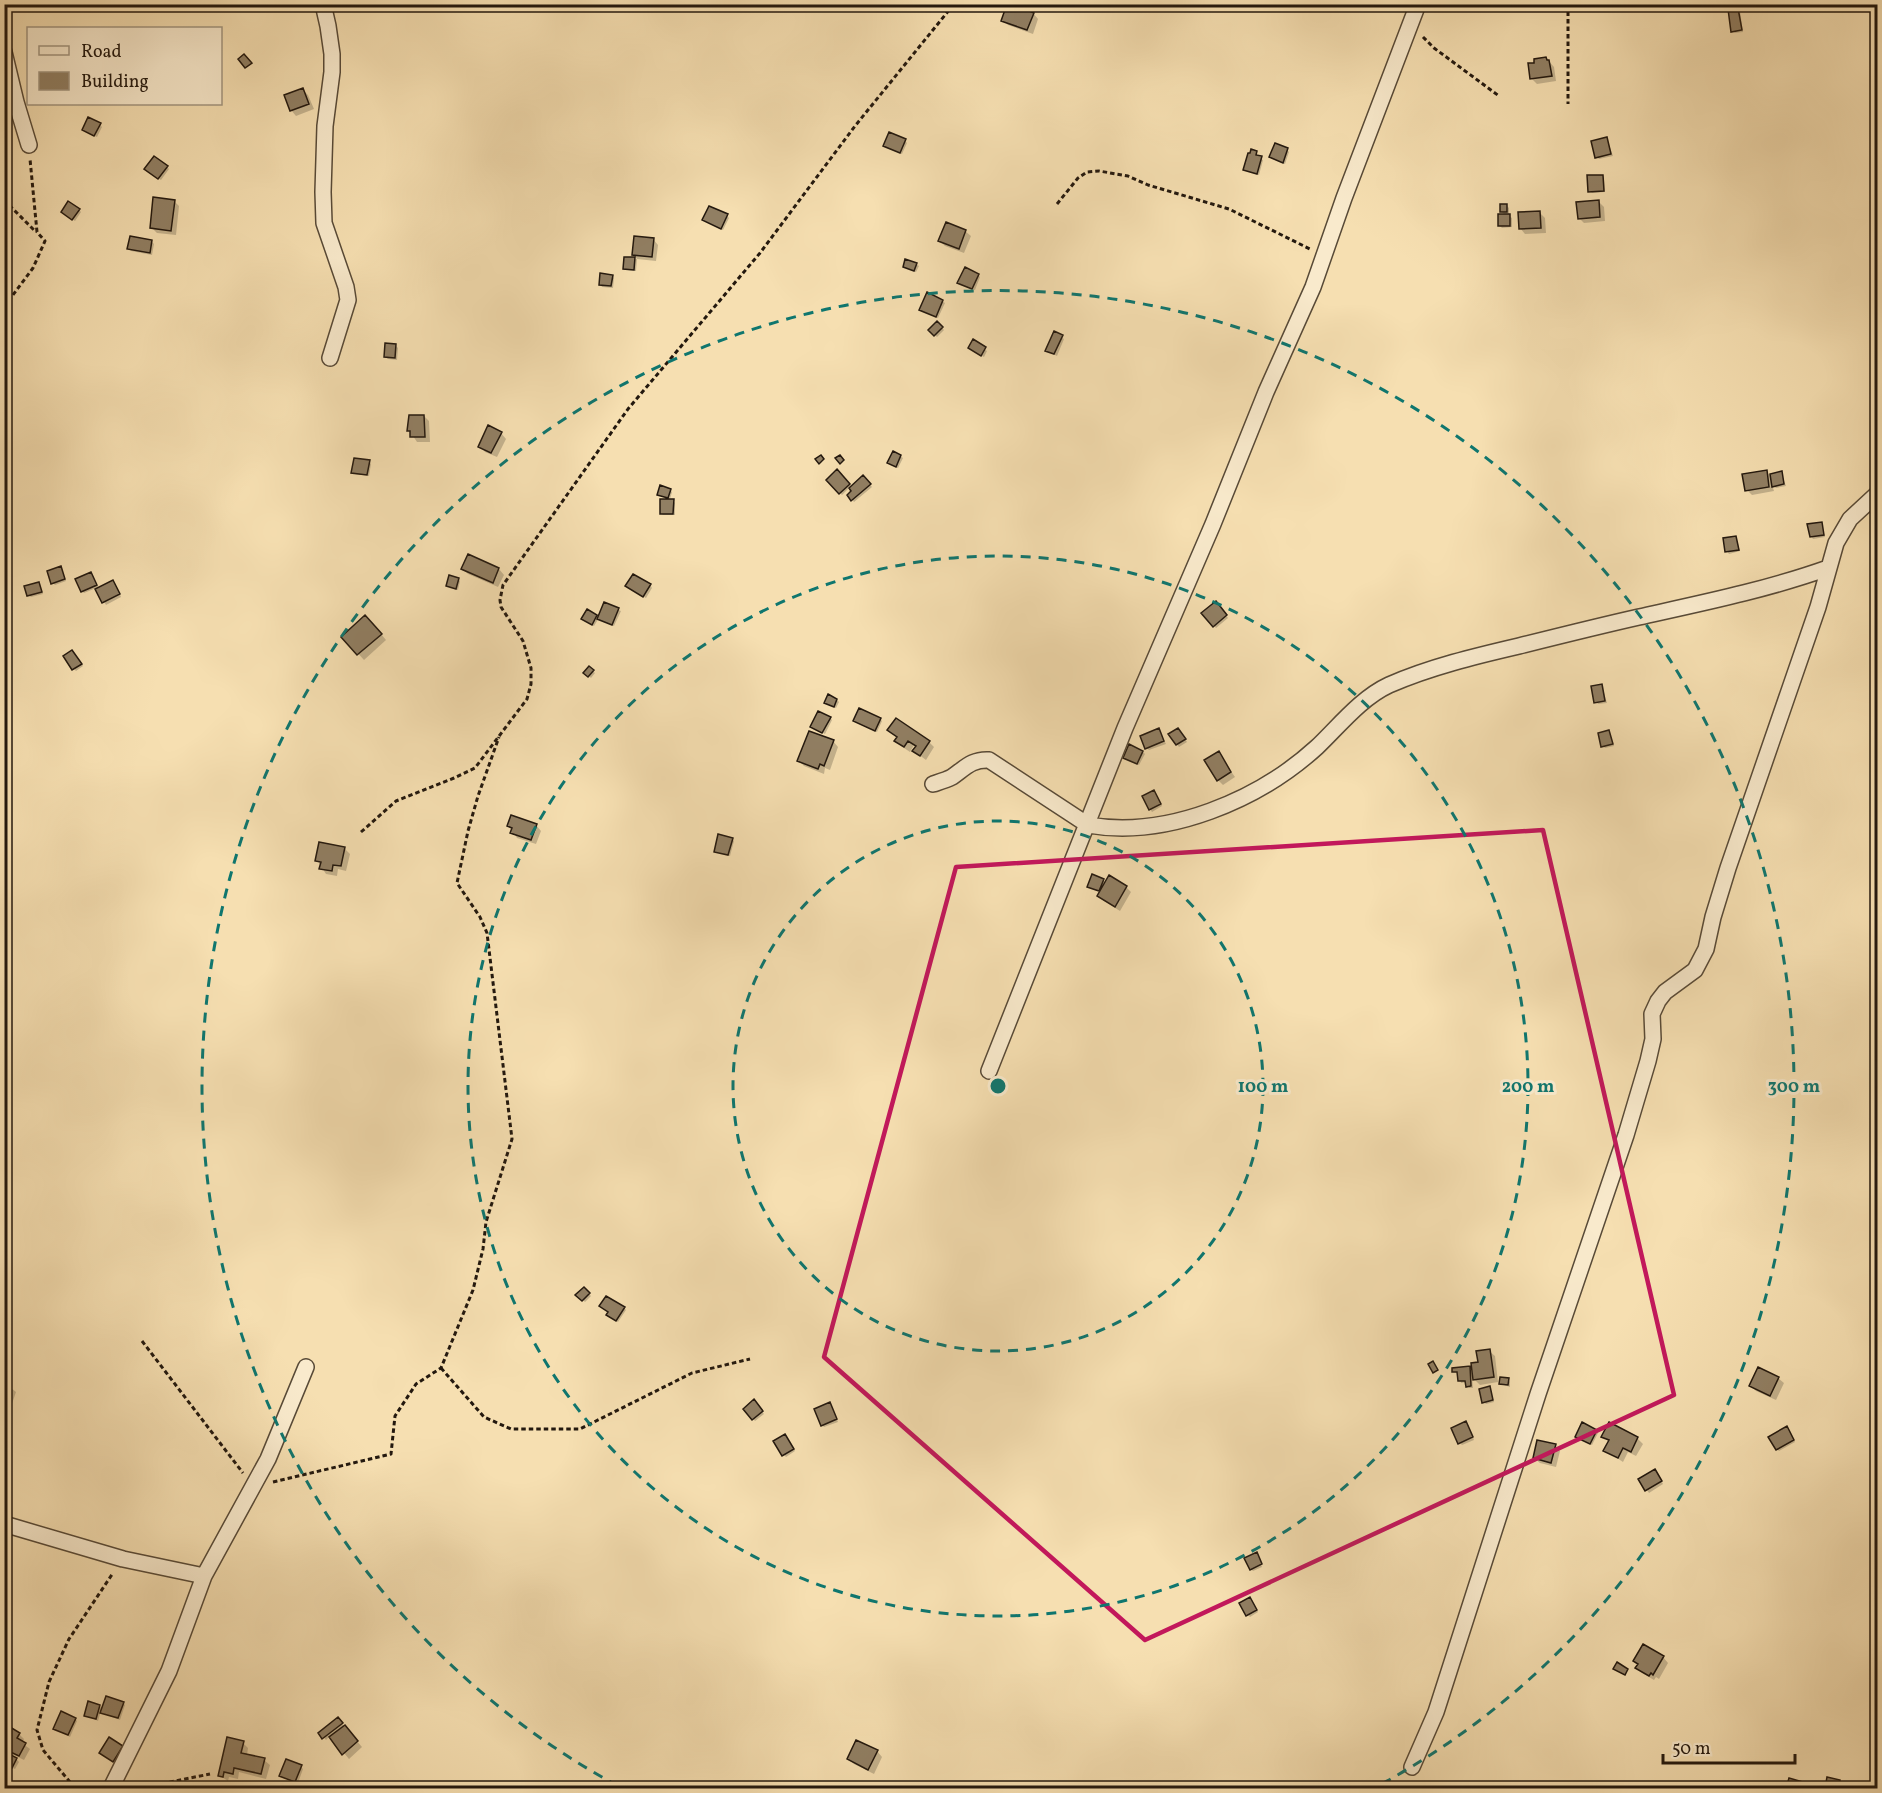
<svg xmlns="http://www.w3.org/2000/svg" width="1882" height="1793" font-family="Vollkorn,serif">
<rect width="100%" height="100%" fill="#f6dfb1"/>
<filter id="stains"><feTurbulence type="fractalNoise" baseFrequency=".00333" numOctaves="4"/><feColorMatrix values="0 0 0 0 .2 0 0 0 0 .09 0 0 0 0 .02 0 0 0 .5 -.17"/></filter>
<radialGradient id="worn" r=".72"><stop offset=".6" stop-color="#630" stop-opacity="0"/><stop offset="1" stop-color="#630" stop-opacity=".3"/></radialGradient>
<!-- shadow -->
<path fill="#0003" d="M1016 4 1028 7 1038 19 1033 34 1008 25 1003 20Z
M1737 9 1740 11 1743 32 1735 33 1733 31Z
M1546 58 1554 67 1556 81 1537 84 1531 78 1536 64Z
M303 90 308 95 314 109 296 116 291 110Z
M100 125 102 127 97 137 86 132Z
M1607 139 1613 156 1599 159 1597 157Z
M905 141 907 143 902 154 885 146Z
M1287 150 1289 152 1285 164 1271 157Z
M1256 152 1257 157 1263 160 1259 175 1244 170Z
M167 167 169 169 161 180 148 171Z
M1602 176 1604 178 1605 192 1592 193 1590 191Z
M174 201 179 206 176 235 157 233 151 227Z
M1598 201 1604 207 1605 221 1584 223 1579 218Z
M1507 206 1509 208V216L1512 218V227L1502 228 1499 225 1506 216 1501 211Z
M79 210 81 212 75 221 65 214Z
M1540 213 1545 218 1546 233 1525 234 1520 228Z
M727 216 729 218 723 230 704 220Z
M965 231 971 236 964 253 945 246 940 241Z
M653 239 658 245 656 261 637 259 633 254Z
M152 242 154 244 152 255 131 251 129 249Z
M625 258 637 259 636 271 627 270 625 268Z
M916 264 919 266 916 272 904 267Z
M978 275 980 277 975 290 961 285Z
M612 276 614 278 613 288 602 287 600 284Z
M942 301 945 303 938 318 923 311Z
M937 323 944 330 937 337 930 330Z
M1055 333 1064 339 1057 356 1049 352Z
M973 341 987 351 984 357 972 350Z
M396 346 398 348 397 360 388 359 385 357Z
M424 416 429 421 430 442H417L409 430Z
M501 433 506 439 497 457 485 452 480 446Z
M900 456 903 458 898 468 889 463Z
M369 462 371 464 369 476 355 474 353 472Z
M837 472 852 487 863 477 872 487 854 502 849 495 854 491 850 487 842 495 828 480Z
M1766 472 1770 475 1781 473 1786 486 1776 488 1772 485 1774 491 1752 495 1747 490Z
M670 490 672 492 670 499 659 494Z
M673 501 675 503V515H663L661 513Z
M1821 524 1825 537 1813 539 1811 536Z
M1736 537 1740 551 1729 554 1727 551Z
M469 556 499 569 504 575 498 587 468 574 463 569Z
M61 568 66 581 55 585 53 583Z
M93 576 99 589 115 584 121 597 106 605 96 588 84 593 82 591Z
M458 579 460 581 458 590 447 585Z
M39 583 43 594 31 597 28 595Z
M650 585 652 588 646 598 629 588Z
M1216 603 1228 618 1216 628 1203 613Z
M605 604 621 611 614 626 599 619Z
M587 611 599 618 594 626 585 621Z
M371 622 386 640 364 660 343 637Z
M74 654 83 666 76 671 74 669Z
M589 668 595 673 591 678 585 672Z
M1602 686 1607 703 1598 704 1596 702Z
M837 700 839 702 836 708 826 702Z
M830 718 832 720 825 734 812 727Z
M880 719 882 721 877 732 857 723Z
M889 730 929 742 934 747 926 760 914 751 917 747 914 745 910 752 901 746 896 741 898 738Z
M1159 730 1166 744 1149 750 1147 748Z
M1180 732 1187 742 1179 747 1170 735Z
M1609 732 1614 746 1605 748 1603 746Z
M833 741 838 747 830 770 825 768 824 774 804 766 799 761Z
M1143 752 1145 754 1139 765 1124 758Z
M1218 753 1235 777 1223 785 1218 780Z
M1156 794 1162 806 1152 812 1150 809Z
M536 825 541 831 536 844 517 838 509 826Z
M732 839 734 841 730 856 716 851Z
M345 849 350 854 346 871 338 869 337 876 326 874 317 860Z
M1103 880 1106 883 1126 887 1131 892 1120 911 1104 901 1098 896 1101 892 1089 887Z
M584 1289 591 1296 585 1302 578 1295Z
M624 1308 626 1310 618 1322 610 1317Z
M1489 1351 1495 1356 1498 1382 1480 1385 1472 1377 1473 1388H1469L1467 1382 1461 1383 1459 1373 1454 1371 1469 1368 1473 1372Z
M1778 1378 1784 1383 1776 1400 1756 1391 1751 1386Z
M1508 1379 1510 1382V1387L1501 1384Z
M4 1382 16 1392 5 1424 4 1423Z
M1489 1388 1494 1402 1486 1404 1484 1402Z
M754 1401 764 1414 755 1421 745 1409Z
M830 1404 838 1422 824 1427 822 1425Z
M1609 1424 1637 1438 1643 1444 1636 1456 1628 1452 1623 1462 1605 1450 1609 1442 1603 1436Z
M1468 1425 1474 1440 1462 1445 1460 1443Z
M1789 1430 1795 1442 1779 1451 1777 1449Z
M1596 1431 1598 1433 1592 1445 1579 1438Z
M787 1438 795 1451 786 1457 784 1455Z
M1555 1446 1560 1451 1556 1467 1540 1463 1534 1458Z
M1657 1473 1663 1484 1649 1493 1640 1480Z
M1256 1554 1262 1567 1253 1571 1251 1569Z
M1250 1599 1258 1612 1250 1617 1248 1615Z
M1663 1657 1668 1663 1659 1679 1656 1677 1654 1680 1642 1673 1637 1668 1639 1665 1635 1661Z
M123 1703 125 1705 120 1720 104 1714 101 1711 98 1721 86 1715 99 1706 103 1709Z
M75 1719 77 1721 70 1737 55 1729Z
M338 1719 362 1747 349 1759 330 1736 326 1740 320 1733Z
M4 1734H19L24 1739 22 1743 30 1749 24 1760 12 1754 19 1762 15 1769 4 1764 7 1751 4 1750Z
M243 1743 248 1748 247 1755 264 1760 270 1765 266 1779 239 1772 238 1779 229 1777 228 1781 219 1775Z
M122 1747 124 1749 116 1763 103 1755Z
M877 1751 882 1757 874 1774 854 1764 848 1759Z
M301 1767 303 1769 298 1783 281 1776Z
M1828 1779 1839 1782 1841 1784 1840 1788H1827Z"/>
<!-- building -->
<path fill="#917f63" stroke="#23180e" stroke-width="1.5" d="M1007 4 1013 7 1014 4 1029 6 1027 10 1034 13 1027 30 1001 21Z
M1738 8 1742 30 1731 32 1728 9Z
M244 54 252 63 245 68 238 59Z
M1546 57 1547 60H1549L1552 76 1530 79 1528 63H1534V59Z
M303 88 309 104 290 111 284 95Z
M88 117 101 123 94 136 82 130Z
M889 132 906 139 900 153 883 146Z
M1607 137 1611 154 1595 158 1591 141Z
M1275 143 1288 148 1283 163 1269 157Z
M1251 149 1257 151 1256 155 1262 156 1257 174 1243 170 1248 153H1250Z
M154 156 168 166 158 179 144 169Z
M1587 175H1603L1604 191 1588 192Z
M153 197 175 200 171 231 150 228Z
M1599 200 1600 217 1578 219 1576 202Z
M68 201 80 209 72 220 61 212Z
M1500 204H1507V212H1500Z
M709 206 728 214 721 229 702 220Z
M1540 211 1541 228 1519 229 1518 212Z
M1498 214H1510V226H1498Z
M946 222 966 230 959 249 938 241Z
M130 236 152 240 150 253 127 249Z
M634 236 654 238 652 257 632 255Z
M624 257H635L634 270 623 269Z
M905 259 917 263 914 271 903 267Z
M965 267 979 274 972 289 957 283Z
M600 273 613 275 611 286 599 285Z
M927 292 943 300 936 317 919 310Z
M937 321 943 327 934 336 928 330Z
M1054 331 1063 335 1054 354 1045 351Z
M973 339 986 347 981 356 968 348Z
M385 343 396 344 395 358 384 357Z
M409 415H424L425 437H410V431H407Z
M488 425 502 432 491 453 478 447Z
M893 451 901 455 896 467 887 463Z
M821 455 824 459 819 464 815 459Z
M840 455 844 460 840 464 835 458Z
M354 458 370 460 367 475 351 473Z
M837 469 850 484 839 494 826 480Z
M1767 470 1769 487 1745 491 1742 474Z
M1782 471 1784 484 1772 487 1770 474Z
M863 475 871 484 851 501 847 495 851 491 849 488Z
M660 485 671 489 668 498 657 495Z
M660 499H674L673 514H660Z
M1822 522 1824 535 1810 537 1807 524Z
M1736 536 1739 550 1725 552 1723 538Z
M468 554 499 568 493 583 461 569Z
M61 566 65 579 51 584 47 571Z
M91 572 97 585 81 592 75 579Z
M633 574 651 584 643 597 625 586Z
M449 575 459 578 456 589 446 586Z
M113 580 120 594 102 603 95 589Z
M39 582 42 592 27 596 24 586Z
M1216 601 1227 615 1213 627 1201 613Z
M604 602 619 608 612 625 597 619Z
M587 609 597 615 592 625 581 619Z
M365 615 382 634 357 655 341 637Z
M72 650 82 664 72 670 63 656Z
M589 666 594 670 588 677 583 673Z
M1602 684 1605 701 1594 703 1591 686Z
M828 694 837 699 834 707 824 703Z
M859 708 881 718 875 731 853 721Z
M818 711 831 717 822 733 810 727Z
M896 718 930 741 920 756 912 751 916 746 908 741 904 747 894 741 897 737 887 730Z
M1159 728 1164 741 1145 749 1140 736Z
M1178 728 1186 739 1176 745 1168 734Z
M1609 730 1613 744 1601 747 1598 733Z
M809 731 834 740 824 766 820 764 818 769 797 761Z
M1129 744 1143 751 1137 764 1123 758Z
M1219 751 1231 772 1217 781 1204 760Z
M1154 790 1161 804 1149 810 1142 796Z
M511 815 537 824 531 840 510 833 512 828 507 826Z
M718 834 733 838 728 855 714 852Z
M319 842 345 847 341 866 333 865 332 871 319 869 321 862 315 861Z
M1092 874 1104 879 1099 891 1087 887Z
M1109 875 1127 886 1115 907 1097 896Z
M584 1287 590 1293 582 1301 575 1295Z
M606 1296 625 1307 616 1321 606 1315 608 1312 599 1306Z
M1490 1349 1494 1377 1473 1380 1471 1363 1478 1362 1476 1351Z
M1433 1361 1438 1370 1433 1373 1428 1364Z
M1470 1366 1471 1386 1466 1387 1465 1381H1458L1457 1372H1452V1368Z
M1758 1367 1779 1377 1770 1396 1749 1386Z
M1500 1377 1509 1378 1508 1385 1499 1384Z
M1490 1386 1493 1400 1482 1403 1479 1389Z
M754 1399 763 1411 752 1420 743 1409Z
M830 1402 837 1419 821 1426 814 1409Z
M1466 1421 1473 1437 1458 1444 1451 1428Z
M1582 1422 1597 1430 1590 1444 1575 1437Z
M1609 1422 1638 1437 1631 1452 1623 1448 1618 1458 1603 1451 1609 1440 1601 1437Z
M1787 1426 1794 1440 1776 1450 1768 1437Z
M785 1434 794 1449 782 1456 773 1441Z
M1537 1440 1556 1444 1551 1463 1533 1458Z
M1655 1469 1662 1481 1645 1491 1638 1479Z
M1257 1552 1262 1564 1250 1570 1244 1558Z
M1250 1597 1257 1610 1246 1616 1239 1603Z
M1643 1644 1664 1656 1653 1675 1651 1673 1649 1676 1635 1668 1638 1664 1633 1661Z
M1617 1662 1628 1669 1625 1675 1613 1669Z
M106 1696 124 1702 118 1718 100 1713Z
M88 1701 100 1705 96 1719 84 1716Z
M61 1711 76 1718 68 1735 53 1729Z
M338 1717 343 1723 322 1739 318 1733Z
M345 1725 358 1741 342 1755 329 1737Z
M10 1727 20 1733 17 1738 26 1743 19 1756 4 1749V1732L7 1733Z
M109 1737 123 1746 113 1762 99 1753Z
M227 1737 244 1741 241 1753 265 1758 261 1774 234 1768 233 1774 224 1772 223 1777 218 1776Z
M856 1740 878 1750 868 1770 847 1759Z
M5 1752 17 1758 12 1768 4 1764Z
M286 1759 302 1765 295 1782 279 1776Z
M1827 1777 1840 1780 1838 1788H1825Z
M1789 1778 1810 1784 1809 1788H1786Z"/>
<g fill="none" stroke-linecap="round" stroke-linejoin="round">
<defs>
<path id="street" d="M323 4 328 26 332 54V72L325 126 323 192 324 223 346 287 348 300 330 358
M4 52 16 102 29 145
M933 784C939 782 946 780 952 777 965 768 972 759 989 760L1088 825C1167 839 1259 800 1317 747 1339 726 1361 698 1389 685 1430 667 1476 656 1519 646 1559 636 1599 626 1639 617 1702 603 1766 590 1828 568
M989 1071 1125 728 1213 524 1266 392 1313 287 1344 198 1418 4
M4 1524 123 1559 204 1576
M1412 1767 1436 1712 1538 1394 1626 1135 1648 1061 1653 1039 1652 1014 1658 1001 1665 992 1695 970 1706 949 1713 917 1728 868 1818 607 1836 543 1850 519 1878 493
M111 1788 169 1671 204 1576 268 1459 306 1367"/>
</defs>
<!-- street casing -->
<use href="#street" stroke="#584a37" stroke-width="18"/>
<!-- path -->
<path stroke="#23180e" stroke-width="3" stroke-dasharray="4.5 3" stroke-linecap="butt" d="M1568 4V104
M1423 37 1434 48 1499 96
M4 200 35 231
M1057 204 1078 178 1087 172 1099 171 1128 176 1148 185 1229 209 1310 249
M4 307 33 268 45 241 37 232 30 159
M361 832 396 801 454 778 475 768 527 699 531 684V668L523 641 501 607 500 600 503 585 628 409 760 253 855 126 954 4
M142 1341 243 1473
M441 1368 484 1417 511 1429H580L692 1373 750 1359
M273 1482 391 1454 395 1416 416 1384 441 1368 473 1290 483 1249 486 1222 512 1139 487 933 480 917 457 883 468 831 478 796 499 737
M75 1788 43 1750 37 1730 49 1682 69 1639 113 1573
M140 1788 210 1774"/>
<!-- street -->
<use href="#street" stroke="#f9eacc" stroke-width="15"/>
</g>
<!-- marked area -->
<path fill="none" stroke="#c2185b" stroke-width="4.5" stroke-linejoin="round" d="M1543 830 1674 1395 1145 1640 824 1357 956 867Z"/>
<!-- distance rings -->
<g fill="none" stroke="#0f766e" stroke-width="3" stroke-dasharray="10 8">
<circle cx="998" cy="1086" r="265"/>
<circle cx="998" cy="1086" r="530"/>
<path d="M618 1786A796 796 0 1 1 1378 1786"/>
</g>
<circle cx="998" cy="1086" r="9" fill="#0f766e" stroke="#f9eacc" stroke-width="3"/>
<g font-size="18" text-anchor="middle" font-weight="bold" fill="#0f766e" stroke="#f9eacc" stroke-width="6" stroke-linejoin="round" paint-order="stroke">
<text x="1263" y="1092">100 m</text>
<text x="1528" y="1092">200 m</text>
<text x="1794" y="1092">300 m</text>
</g>
<!-- margin -->
<rect width="1882" height="1793" fill="none" stroke="#f6dfb1" stroke-width="24"/>
<rect x="6" y="6" width="1870" height="1781" fill="none" stroke="#23180e" stroke-width="3"/>
<rect x="12" y="12" width="1858" height="1769" fill="none" stroke="#23180e" stroke-width="1.5"/>
<!-- legend -->
<rect x="27" y="27" width="195" height="78" fill="#f9eacc" stroke="#a39680" stroke-width="1.5"/>
<rect x="39" y="46" width="30" height="9" fill="#f9eacc" stroke="#a39680" stroke-width="1.5"/>
<text x="81" y="57" font-size="18" fill="#23180e">Road</text>
<rect x="39" y="72" width="30" height="18" fill="#917f63" stroke="#a39680" stroke-width="1.5"/>
<text x="81" y="87" font-size="18" fill="#23180e">Building</text>
<!-- scale -->
<path d="M1663 1754v9h132v-9" fill="none" stroke="#23180e" stroke-width="3"/>
<text x="1672" y="1754" font-size="18" fill="#23180e" stroke="#f9eacc" stroke-width="4.5" paint-order="stroke">50 m</text>
<rect width="100%" height="100%" filter="url(#stains)"/>
<rect width="100%" height="100%" fill="url(#worn)"/>
</svg>
